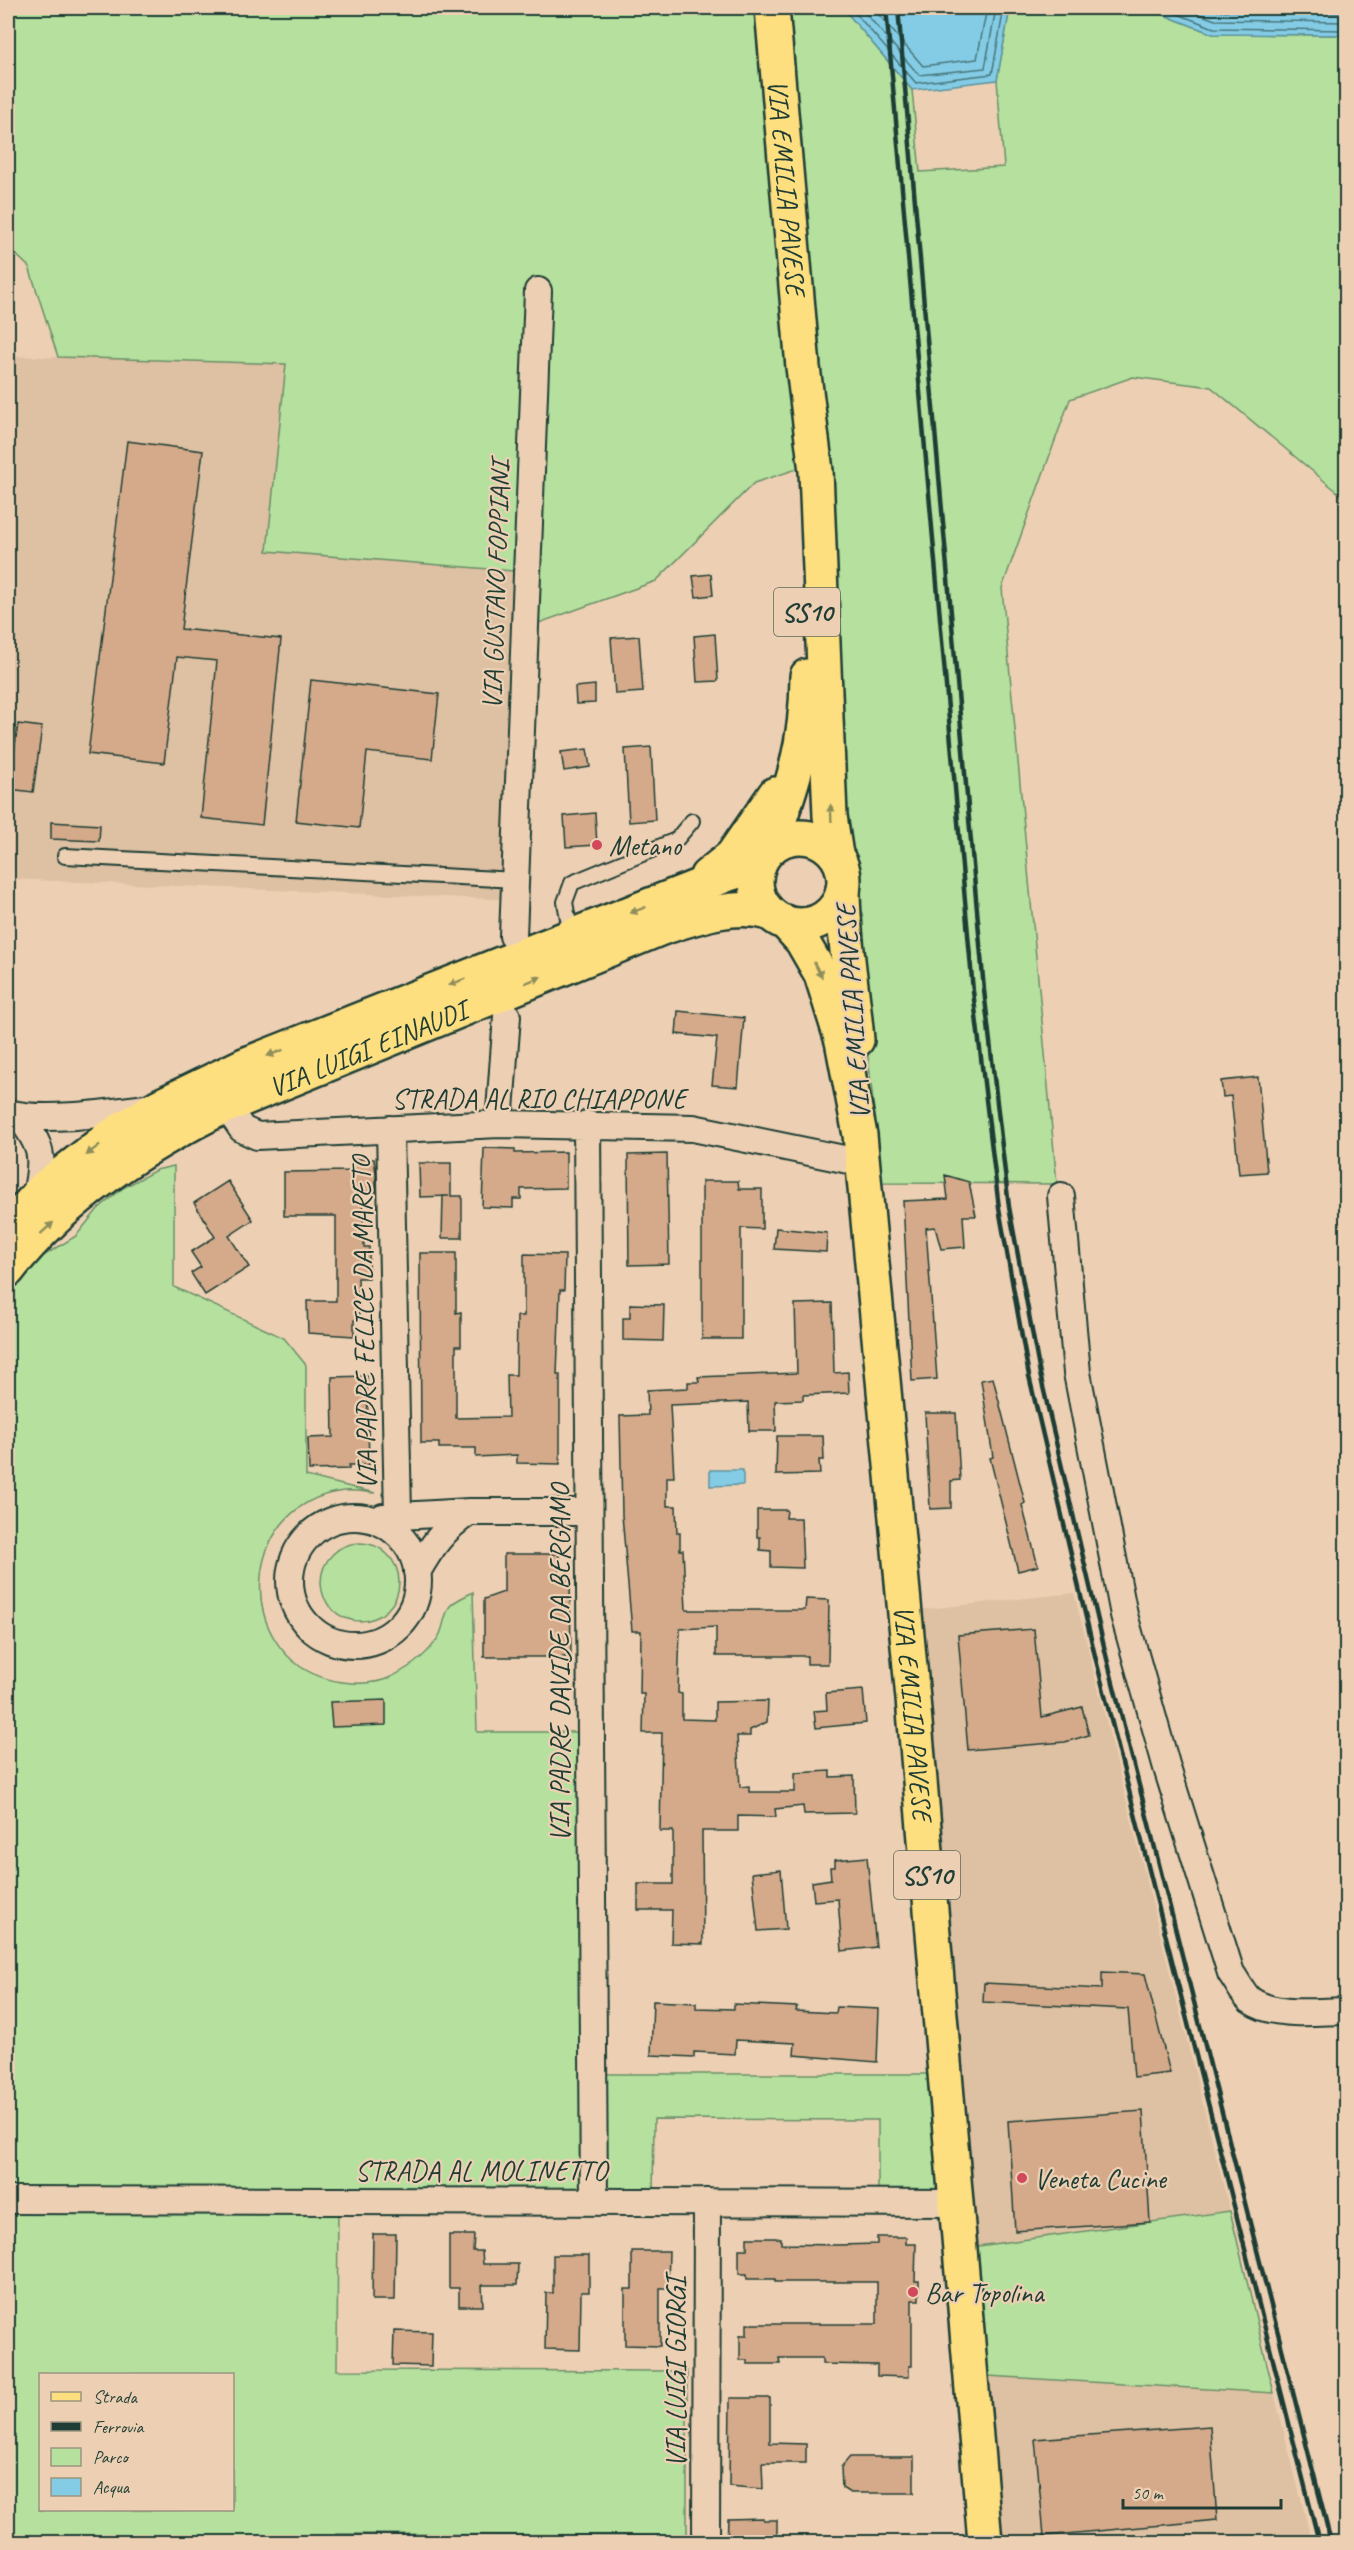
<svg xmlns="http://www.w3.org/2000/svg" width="1354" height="2550" font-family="Caveat,sans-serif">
<rect width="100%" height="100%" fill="#edd0b3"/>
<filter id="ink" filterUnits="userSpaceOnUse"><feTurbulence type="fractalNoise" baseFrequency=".0167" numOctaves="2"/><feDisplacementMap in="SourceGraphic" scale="12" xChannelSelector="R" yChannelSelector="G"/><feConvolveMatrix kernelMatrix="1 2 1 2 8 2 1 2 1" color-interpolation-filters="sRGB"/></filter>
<g filter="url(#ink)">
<!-- built -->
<path fill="#dec0a2" d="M8 356 286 364 528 572 515 900 8 879Z
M1074 1593 1230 2211 957 2249 909 1611Z
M971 2375 1274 2393 1312 2542H984Z"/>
<!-- green -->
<path fill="#b5e09d" stroke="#6a8e68" stroke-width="1.5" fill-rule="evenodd" d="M8 8H843L912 90 920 172 1004 167 997 80 1010 8H1146L1213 34 1346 35V499L1211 387 1133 377 1070 399 1002 588 1057 1184 882 1183 803 467 754 483 656 581 525 628 527 572 267 551 286 364 58 357 29 267 8 247Z
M174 1166V1287L284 1338 306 1365V1476L375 1493C365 1492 354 1490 344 1491 234 1504 232 1667 342 1682 358 1684 377 1684 391 1677 409 1668 429 1654 439 1636 444 1627 444 1614 450 1606 455 1600 466 1596 473 1592L477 1732H593L598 2074H945L956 2203 878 2200V2120L654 2119 653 2199 338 2198 337 2370 687 2371V2536L336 2534V2542H8V1294L27 1266 76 1236 98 1209 123 1188 156 1170ZM40 2374H232V2510H40Z
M321 1582a39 39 0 1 1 78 0a39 39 0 1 1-78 0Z
M1230 2211 1274 2393 971 2375 957 2249Z"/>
<!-- water -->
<path fill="#84cce5" stroke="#5c939e" stroke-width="1.5" d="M843 8H1010L997 80 912 90Z
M1146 8H1346V35L1213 34Z
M710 1470H743V1485L710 1486Z"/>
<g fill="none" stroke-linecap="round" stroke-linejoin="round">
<!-- shore -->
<path stroke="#47767b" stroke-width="1.5" d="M851 8 916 83 992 74 1004 8
M861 8 919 75 985 68 996 8
M873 8 923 66 977 59 987 8
M1162 8 1214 28 1346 30
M1183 8 1215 20 1346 22
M1207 8 1218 11 1346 13"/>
</g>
<!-- building -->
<path fill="#d5aa8a" stroke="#1f3d34" stroke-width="1.5" d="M127 441 203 451 181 629 281 639 262 825 201 818 217 661 177 657 164 763 88 754Z
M711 574 713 595 696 597 693 576Z
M715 634 718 681 697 682 694 636Z
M639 636 643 692 615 694 611 638Z
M311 680 439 694 432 759 367 752 359 828 296 821Z
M595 685V703L576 704 575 687Z
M18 724 42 727 33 792 9 789Z
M651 747 655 820 629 822 625 749Z
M587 749 590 767 564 771 561 752Z
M595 813 597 845 566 847 564 816Z
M51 822 100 825 99 841 51 839Z
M678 1011 744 1018 738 1087 712 1085 717 1038 676 1034Z
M1258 1077 1267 1172 1239 1174 1231 1096 1223 1097 1221 1081Z
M484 1148 515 1149V1153L566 1152V1188L521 1189V1199H513V1208L482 1207Z
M667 1154 669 1264 629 1265 628 1155Z
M352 1159H374L376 1173V1192H362L364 1247H369V1278H358L359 1320H354V1336L308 1333 307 1301H336V1216H284V1172L352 1171Z
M419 1163H451V1196H462V1238H442L443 1196H449L420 1197Z
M945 1175 969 1182 976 1216H963L965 1247 941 1249 935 1227 926 1228 937 1379 912 1381 903 1201 948 1199Z
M228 1181 253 1220 229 1236 249 1267 205 1295 191 1273 201 1267 191 1252 215 1237 194 1203Z
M702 1181H738L739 1189H762V1229L741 1228V1339H702Z
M776 1228 827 1233 826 1252 774 1249Z
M420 1253H456V1313L461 1312V1346H456V1418L508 1417 507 1375H516L517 1316H524V1254L565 1255 564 1290H560L557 1375H560V1464L517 1463V1455L476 1457V1448H439V1443H421Z
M832 1303 834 1373 848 1372 849 1393 803 1395V1400L775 1401 776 1431H749L748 1402 670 1405 674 1477H667V1506H676L677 1533H680V1550H683L686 1610H805L806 1599 829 1600 828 1664H807V1656H716V1627L680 1629 678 1693 682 1694V1719L715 1720V1702L768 1701 767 1722 750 1730V1736H737L740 1787 749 1786V1792H795V1773L830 1771V1777L854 1776 855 1813 804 1814 803 1806 775 1809 776 1817 738 1816V1831H702L703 1944 671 1943 672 1910H638V1884H673V1831H660L662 1733H643L644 1694H640L641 1631H632L622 1515 620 1416 648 1415 647 1390 688 1388V1382H699L698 1377 797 1373 795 1304Z
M630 1304 664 1305 663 1341 623 1340V1318H630Z
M367 1376 369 1465H349V1469L309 1470 308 1438 333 1437 332 1377Z
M993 1378 1025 1503 1022 1505 1038 1566 1018 1571 990 1458 993 1457 981 1380Z
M925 1413H956L960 1480 951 1481V1508L930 1509Z
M777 1436H823L824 1460H819L820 1474 776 1475Z
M757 1510H787L786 1518H801L803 1568 771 1567V1551L760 1550V1537H757Z
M504 1554H559V1580H570L571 1657H484V1599L504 1592Z
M1034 1629 1042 1717 1082 1707 1089 1735 1065 1742 968 1750 958 1635Z
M863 1690 866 1723 816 1728 814 1711 827 1710 826 1693Z
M386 1700V1725L332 1727 330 1702Z
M867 1857 876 1947 842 1951 838 1899 814 1901 812 1882 831 1879 830 1867H835V1860Z
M781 1870 786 1929 758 1931 752 1873Z
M1102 1972 1145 1974 1170 2073 1134 2077 1128 2009 983 2002 984 1983 1102 1989Z
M653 2001 696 2003V2008L734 2009V2004L797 2007 796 2011 836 2013 837 2007 879 2009 877 2062 794 2055 795 2043 736 2040 735 2054 694 2052V2057L651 2055Z
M1143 2111 1150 2222 1015 2231 1008 2121Z
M373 2234H396L395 2300H372Z
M449 2235H474L473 2251H482L483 2264H518L517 2285H482L483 2306H459V2288H449Z
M877 2237H906V2244H916L915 2281H919V2300H912V2366H909V2377L877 2376V2365L822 2364V2358H779L780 2364H747V2360H740V2335H747V2324H877V2282H775V2279H747V2274H739V2249H747V2238H781V2244L838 2245 877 2244Z
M632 2251H669L668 2288H660V2346L625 2345V2289H632Z
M553 2255H589V2292H581L580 2350 545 2349 546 2293H553Z
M394 2331 432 2332 431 2366 393 2365Z
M730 2398H770V2443L806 2444V2463H762L763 2489 729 2486Z
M1210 2426 1217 2520 1044 2536 1035 2439Z
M850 2457H914V2493H850L842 2488 841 2467Z
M763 2518V2520H777V2542H727L728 2519Z"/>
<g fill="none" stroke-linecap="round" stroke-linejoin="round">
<defs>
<path id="service" d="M65 856 516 880
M571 936 565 902 572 883 676 840 692 821"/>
<path id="minor" d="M513 936 538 291
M226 1106 242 1129 257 1136 499 1124 693 1128 863 1163
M8 1113C46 1123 113 1112 153 1107
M19 1116C43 1147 44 1157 36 1195
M499 1124 507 1016
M587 1124 594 2202
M390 1129 398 1515
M1061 1196 1077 1373 1124 1615 1167 1768 1231 1973C1237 1981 1243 1994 1250 2000 1275 2018 1318 2011 1346 2011
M290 1581a64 64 0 1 1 128 0a64 64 0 1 1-128 0Z
M383 1517 469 1512H589
M417 1572C431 1547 444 1528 469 1512
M8 2200 954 2203
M706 2542 707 2202"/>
<g id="primary">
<path id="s1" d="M772 8 803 367 816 471 830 816 836 855"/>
<circle cx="800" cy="881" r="44"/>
<path d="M768 850C792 789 807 744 807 676"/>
<path d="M707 876 732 856 775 794"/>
<path d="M843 889C843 940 853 990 857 1040"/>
<path id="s2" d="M785 922 802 941 821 974 842 1041 860 1135 913 1699 985 2542"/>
<path d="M8 1228 45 1187 108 1138 159 1106 244 1065 729 874 759 865"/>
<path id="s3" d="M8 1270C65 1197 144 1146 226 1106L662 928C696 917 734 903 769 913"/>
</g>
</defs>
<!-- service casing -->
<use href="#service" stroke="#1f3d34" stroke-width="18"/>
<!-- minor casing -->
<use href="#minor" stroke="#1f3d34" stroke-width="30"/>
<!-- primary casing -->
<use href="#primary" stroke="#1f3d34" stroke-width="38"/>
<!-- service -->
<use href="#service" stroke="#edd0b3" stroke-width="14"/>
<!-- minor -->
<use href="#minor" stroke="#edd0b3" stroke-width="26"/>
<!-- primary -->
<use href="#primary" stroke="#fedf80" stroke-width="33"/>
<!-- rail -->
<path stroke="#1f3d34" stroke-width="4.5" d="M886 8 973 991 999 1208 1029 1376 1096 1660 1319 2542
M898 8 984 990 1009 1207 1040 1374 1107 1659 1331 2542"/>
</g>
<!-- one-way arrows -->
<defs><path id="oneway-solid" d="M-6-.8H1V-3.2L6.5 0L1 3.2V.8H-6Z" transform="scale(1.5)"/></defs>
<g fill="#8e8e5a">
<use href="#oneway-solid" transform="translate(831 813) rotate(-93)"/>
<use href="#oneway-solid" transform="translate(638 910) rotate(159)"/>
<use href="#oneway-solid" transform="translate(818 970) rotate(63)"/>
<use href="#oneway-solid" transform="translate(533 980) rotate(-22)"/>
<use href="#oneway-solid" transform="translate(457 982) rotate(158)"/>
<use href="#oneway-solid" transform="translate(275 1053) rotate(159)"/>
<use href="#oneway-solid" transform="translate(93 1150) rotate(142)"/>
<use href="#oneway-solid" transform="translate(47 1228) rotate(-42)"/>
</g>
</g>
<!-- markers -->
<g fill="#d1495b" stroke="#edd0b3" stroke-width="2">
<circle cx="597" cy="845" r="6"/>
<circle cx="1022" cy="2178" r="6"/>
<circle cx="913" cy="2292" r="6"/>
</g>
<g text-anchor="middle" stroke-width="4.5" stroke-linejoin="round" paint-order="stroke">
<!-- shield labels -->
<g fill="#edd0b3" stroke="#5d695a" stroke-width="1.5">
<rect x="774" y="588" width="66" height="48" rx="4.5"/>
<rect x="894" y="1851" width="66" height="48" rx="4.5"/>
</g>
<g font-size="27" font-weight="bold" fill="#1f3d34">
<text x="807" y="621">SS10</text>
<text x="927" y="1884">SS10</text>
</g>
<!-- street labels -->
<g font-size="28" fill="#1f3d34" stroke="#edd0b3">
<text dy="10" stroke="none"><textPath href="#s1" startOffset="180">VIA EMILIA PAVESE</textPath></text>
<text transform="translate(495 585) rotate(-88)" y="10">VIA GUSTAVO FOPPIANI</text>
<text transform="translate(852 1012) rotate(-94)" y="10">VIA EMILIA PAVESE</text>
<text dy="10" stroke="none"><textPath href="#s3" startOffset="428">VIA LUIGI EINAUDI</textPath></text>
<text x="539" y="1108">STRADA AL RIO CHIAPPONE</text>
<text transform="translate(363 1323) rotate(-91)" y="10">VIA PADRE FELICE DA MARETO</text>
<text transform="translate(559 1663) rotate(-90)" y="10">VIA PADRE DAVIDE DA BERGAMO</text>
<text dy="10" stroke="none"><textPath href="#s2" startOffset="810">VIA EMILIA PAVESE</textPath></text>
<text x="481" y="2180">STRADA AL MOLINETTO</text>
<text transform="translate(675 2372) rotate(-90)" y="10">VIA LUIGI GIORGI</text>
</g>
<!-- poi labels -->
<g font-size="28" fill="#1f3d34" stroke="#edd0b3" text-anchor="start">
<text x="609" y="855">Metano</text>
<text x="1034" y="2188">Veneta Cucine</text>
<text x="925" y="2302">Bar Topolina</text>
</g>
</g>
<!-- margin -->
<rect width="1354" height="2550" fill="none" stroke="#edd0b3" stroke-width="30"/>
<rect x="15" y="15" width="1324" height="2520" fill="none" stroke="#1f3d34" stroke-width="2" filter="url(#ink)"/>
<!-- legend -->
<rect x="39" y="2373" width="195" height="138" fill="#edd0b3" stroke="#9b9580" stroke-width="1.5"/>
<rect x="51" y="2392" width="30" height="9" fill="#fedf80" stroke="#9b9580" stroke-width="1.5"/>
<text x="93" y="2403" font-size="18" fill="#1f3d34">Strada</text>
<rect x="51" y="2422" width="30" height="9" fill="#1f3d34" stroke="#9b9580" stroke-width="1.5"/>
<text x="93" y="2433" font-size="18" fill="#1f3d34">Ferrovia</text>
<rect x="51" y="2448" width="30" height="18" fill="#b5e09d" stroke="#9b9580" stroke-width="1.5"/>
<text x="93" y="2463" font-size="18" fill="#1f3d34">Parco</text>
<rect x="51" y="2478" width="30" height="18" fill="#84cce5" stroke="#9b9580" stroke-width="1.5"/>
<text x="93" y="2493" font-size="18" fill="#1f3d34">Acqua</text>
<!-- scale -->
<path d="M1123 2499v9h158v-9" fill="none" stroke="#1f3d34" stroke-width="3"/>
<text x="1132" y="2499" font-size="18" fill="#1f3d34" stroke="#edd0b3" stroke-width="4.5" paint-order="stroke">50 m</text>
</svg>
